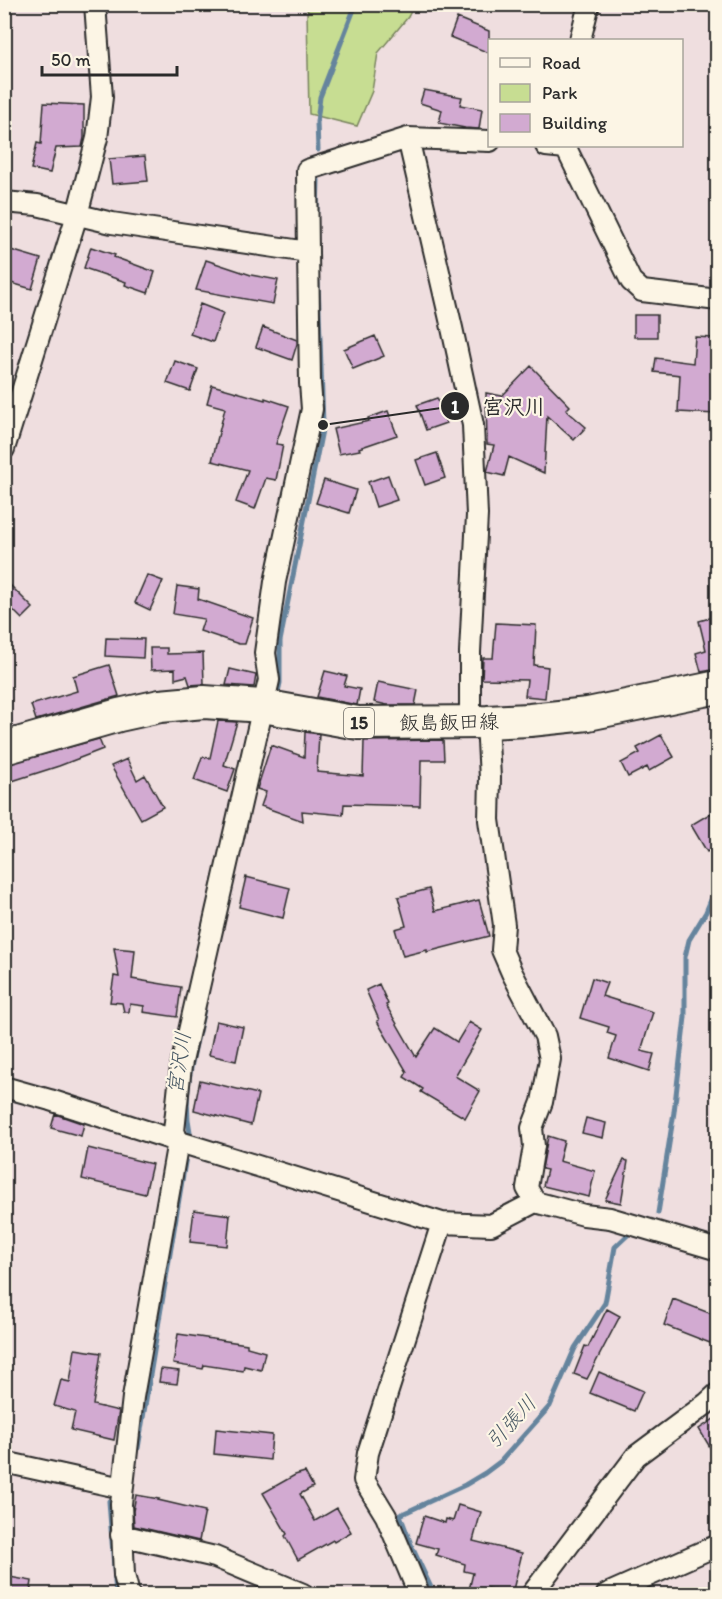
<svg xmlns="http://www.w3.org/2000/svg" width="722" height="1599" font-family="Itim,'Klee One',sans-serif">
<rect width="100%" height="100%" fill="#efdedf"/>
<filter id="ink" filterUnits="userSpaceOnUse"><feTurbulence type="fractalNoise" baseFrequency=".0167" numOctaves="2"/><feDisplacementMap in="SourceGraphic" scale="12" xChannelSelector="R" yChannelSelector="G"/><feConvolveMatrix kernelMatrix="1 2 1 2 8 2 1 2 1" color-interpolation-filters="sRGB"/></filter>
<g filter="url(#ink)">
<!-- green -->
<path fill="#c7dd92" stroke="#79845e" stroke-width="1.5" d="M311 5H414L408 17 378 53 372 91 357 126 309 114 307 11Z"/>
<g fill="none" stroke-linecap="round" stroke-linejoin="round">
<!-- stream -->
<path stroke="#65849d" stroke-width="5" d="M318 150 317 122 320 97 356 4
M317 212 318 180
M278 692 280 683V641L323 425 318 281
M658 1213 674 1112 685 1017V957L689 940 706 912 718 883
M138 1448 190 1132C181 1091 196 1048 204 1009
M109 1501 116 1594
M434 1594 412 1547 400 1515 465 1485 485 1473 501 1461 550 1406 575 1348 605 1303 615 1247 633 1230"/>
</g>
<!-- building -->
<path fill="#d2aad1" stroke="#2b2b2b" stroke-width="1.5" d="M457 18 489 31V53L450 37Z
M424 90 462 97 460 105 482 109 479 129 465 128 439 123 442 110 420 103Z
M44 103 84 105V138L82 147 56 148 50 173 31 169 37 143 41 144Z
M145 156 148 181 112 184 109 159Z
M91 247 115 255 114 257 155 272 148 293 125 285 126 282 84 268Z
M4 248 41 259 32 289 4 281Z
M206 260 251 275 278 280 273 304 196 290Z
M200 304 223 313 213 342 190 334Z
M634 315H657V337H634Z
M263 327 297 340V344L292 360 256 347Z
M375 336 384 356 353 369 344 349Z
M695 337 714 338 711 377H717V414L678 412 680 375 654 372 656 358 693 363Z
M175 361 198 369 190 391 167 383Z
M531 366 570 406 566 410 586 427 574 440 547 416 544 473 509 457 504 476 487 472 494 445 487 444 486 393 502 396Z
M212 385 265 400V398L289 406 276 444 283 445 276 480 266 478 255 509 236 502 248 470 212 461 225 408 207 403Z
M437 398 446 423 426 430 417 405Z
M388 411 397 435 359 448 360 450 339 454 333 429 369 421 368 418Z
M437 453 445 478 425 485 416 460Z
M388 475 397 500 376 507 368 482Z
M324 480 356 490 349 513 316 503Z
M147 575 163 581 150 610 135 603Z
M4 579 33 608 22 619 4 601Z
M177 586 199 589 198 599 253 618 245 644H239L200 631 204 619 173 614Z
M717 616V669L701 672 696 653 706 650 699 621Z
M496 623 536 625 534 665 548 667 545 698 525 696 527 680 482 679 483 658H493Z
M106 638 144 639 143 658 105 656Z
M150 648H167V654L203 653 204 684 190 685 187 676 175 679V669L151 670Z
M109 665 119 696 36 720 31 705 77 691 73 676Z
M230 669 256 675 254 687 226 685Z
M325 671 347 676 344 686 360 689 357 705 317 697Z
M378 682 418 690 415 705H387L374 702Z
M218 721 237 722 224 765 235 769 227 792 194 780 202 757 210 758Z
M305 732 319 734 317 772 363 776 364 741 443 740 444 760H421L420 806 344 804 343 815 302 811 303 821 261 806 266 792 257 789 271 745 304 757Z
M661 735 674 757 649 771 647 767 628 777 621 763 640 753 637 748Z
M99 739 103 749 59 766 9 782 4 765Z
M127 759 137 780 145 775 163 807 141 819 111 766Z
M711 813 717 824V846L707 852 691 825Z
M246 877 290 888 283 918 239 907Z
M429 889 435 911 479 900 489 936 427 952V950L403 956 395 929 406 926 398 897Z
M114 948 135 950 132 979 181 987 177 1017 143 1012 144 1006 130 1004 129 1012H124L122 1003 110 1002 114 976 119 977Z
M592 978 607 983 602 996 653 1012 641 1051 654 1054 649 1071 609 1058 616 1036 607 1033 609 1027 580 1018Z
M379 984 388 1004 386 1005 416 1057 435 1028 457 1042 469 1022 482 1030 455 1076 480 1091 465 1118 421 1092 423 1089 404 1077 407 1072 377 1021 379 1020 366 990Z
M216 1021 243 1027 236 1061 209 1055Z
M200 1080 258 1094 251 1125 194 1110Z
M55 1114 84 1124 81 1136 51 1128Z
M586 1118 606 1123 603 1138 582 1133Z
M548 1136 564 1141 559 1161 595 1171 589 1197 543 1186 547 1170 542 1169Z
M88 1148 152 1164 145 1194 82 1179Z
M624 1160 628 1161 621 1203 605 1200Z
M194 1210 230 1215 227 1246 190 1242Z
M673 1299 717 1316V1325L710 1343 664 1325Z
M607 1309 620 1316 587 1379 574 1374 585 1346 588 1347Z
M178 1334 247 1344V1347L265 1352 261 1370 244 1366 243 1371 204 1365 203 1369 173 1364Z
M75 1349 101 1353 93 1405 119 1411 114 1440 71 1430 75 1412 54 1406 61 1380 70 1382Z
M161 1369 179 1371 177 1384 159 1382Z
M599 1372 643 1391 634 1411 590 1393Z
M717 1417V1459L699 1429Z
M216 1429 272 1435 270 1460 214 1454Z
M305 1472 313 1487 300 1494 315 1521 337 1508 351 1532 334 1542 333 1540 298 1560 285 1536 287 1534 263 1493 295 1475Z
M136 1495 159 1499 158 1500 205 1511 199 1541 134 1526 133 1511Z
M458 1505 481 1512 473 1541 522 1553 512 1594 488 1588 487 1594H468L473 1573 464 1571 465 1564 436 1555 438 1549 416 1543 424 1516 445 1523 446 1519 453 1521Z
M4 1576 32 1581 30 1594H4Z"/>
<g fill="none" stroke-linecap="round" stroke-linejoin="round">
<defs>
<path id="street" d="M580 40 589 4
M408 138 452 328 473 425 477 515 470 652V723
M546 146 566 148 631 281 642 291 718 300
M4 202 37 205 112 223 308 252 307 170 408 138 490 141
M4 449 77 215 97 138 102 97 95 4
M487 722 490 778 489 820 504 925 502 950 512 973 545 1036 550 1059 542 1102 532 1128 534 1146 527 1188 535 1202
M4 1087 50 1100 183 1143 442 1223 491 1225 535 1202 584 1215 610 1218 718 1250
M4 1462 122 1488
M121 1535 215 1557 303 1594
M129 1594 124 1575 121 1504 133 1397 178 1141 174 1131 181 1066 269 680 265 653 275 582 312 409 310 383 308 252
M419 1594 386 1516 364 1480 368 1453 442 1223
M532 1594 636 1456 706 1404 718 1393
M607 1594 718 1545"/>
<path id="primary" d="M4 748 119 715 160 706 204 702 263 706 358 723 487 722 530 720 588 714 718 687"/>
</defs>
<!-- street casing -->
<use href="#street" stroke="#2b2b2b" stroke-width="24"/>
<!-- primary casing -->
<use href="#primary" stroke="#2b2b2b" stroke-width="36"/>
<!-- street -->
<use href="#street" stroke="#fcf5e5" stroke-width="20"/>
<!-- primary -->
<use href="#primary" stroke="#fcf5e5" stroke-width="32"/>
</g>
</g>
<g text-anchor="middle" stroke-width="4.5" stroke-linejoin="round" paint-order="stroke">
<!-- shield labels -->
<rect fill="#fcf5e5" stroke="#6a6863" stroke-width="1.5" x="344" y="708" width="30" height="30" rx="4.5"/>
<g font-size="18" font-weight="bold" fill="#2b2b2b">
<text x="359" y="729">15</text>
</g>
<!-- street labels -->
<g font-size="20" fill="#2b2b2b" stroke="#fcf5e5">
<text transform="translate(449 722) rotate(-1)" y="7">飯島飯田線</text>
</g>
<!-- water labels -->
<g font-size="21" font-style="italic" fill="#485864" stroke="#fcf5e5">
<text transform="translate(179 1063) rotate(-82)" y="7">宮沢川</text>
<text transform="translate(511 1422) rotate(-47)" y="7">引張川</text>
</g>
</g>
<!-- callouts -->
<path fill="none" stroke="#2b2b2b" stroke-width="2" d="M323 425L455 406"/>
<g fill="#2b2b2b" stroke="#fcf5e5" stroke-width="2">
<circle cx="323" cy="425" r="6"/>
<circle cx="455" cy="406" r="15"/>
</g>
<g font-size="18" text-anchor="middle" font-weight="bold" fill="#fff">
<text x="455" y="413">1</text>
</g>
<g font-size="21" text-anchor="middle" font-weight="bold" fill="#2b2b2b" stroke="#fcf5e5" stroke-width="4.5" stroke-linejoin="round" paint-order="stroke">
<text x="514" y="414">宮沢川</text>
</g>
<!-- margin -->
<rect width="722" height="1599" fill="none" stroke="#fcf5e5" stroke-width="24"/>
<rect x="12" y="12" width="698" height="1575" fill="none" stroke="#2b2b2b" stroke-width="2" filter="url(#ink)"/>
<!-- legend -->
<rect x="488" y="39" width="195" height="108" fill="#fcf5e5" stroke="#a8a49b" stroke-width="1.5"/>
<rect x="500" y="58" width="30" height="9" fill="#fcf5e5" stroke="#a8a49b" stroke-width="1.5"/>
<text x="542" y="69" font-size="18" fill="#2b2b2b">Road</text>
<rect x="500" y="84" width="30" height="18" fill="#c7dd92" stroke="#a8a49b" stroke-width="1.5"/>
<text x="542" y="99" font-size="18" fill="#2b2b2b">Park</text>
<rect x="500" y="114" width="30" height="18" fill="#d2aad1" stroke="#a8a49b" stroke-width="1.5"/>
<text x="542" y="129" font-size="18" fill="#2b2b2b">Building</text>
<!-- scale -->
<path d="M42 66v9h135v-9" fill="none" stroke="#2b2b2b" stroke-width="3"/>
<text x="51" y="66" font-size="18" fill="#2b2b2b" stroke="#fcf5e5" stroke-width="4.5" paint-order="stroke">50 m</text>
</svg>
